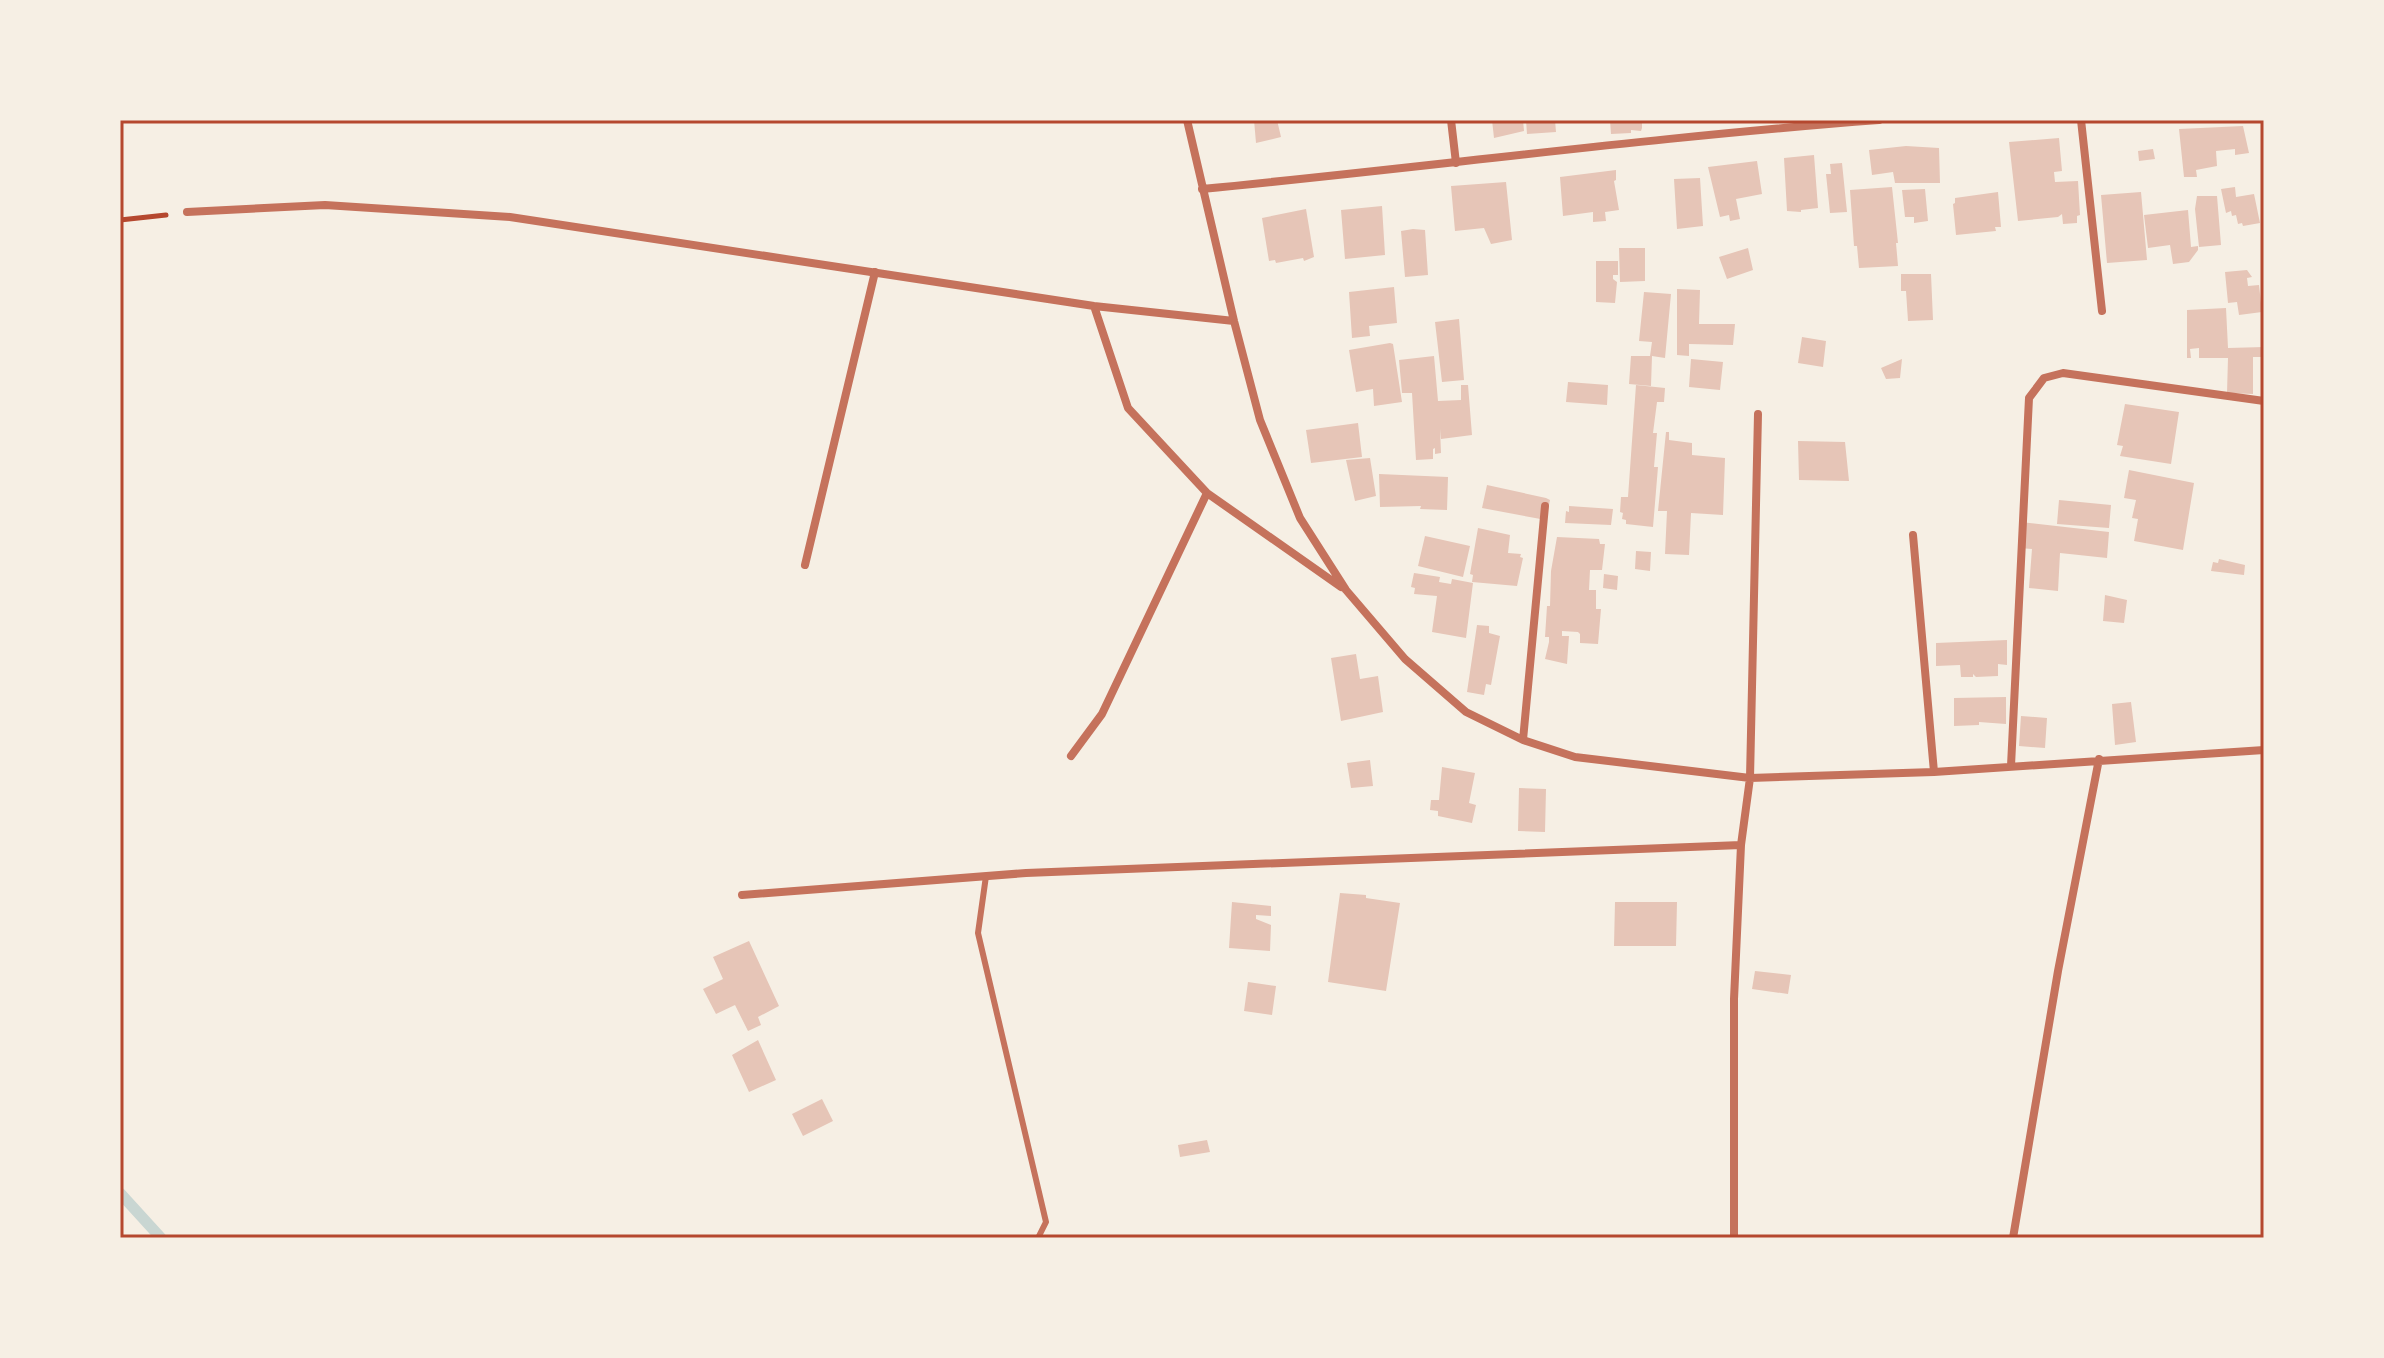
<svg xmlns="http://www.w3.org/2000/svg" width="2384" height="1358" font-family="'Alegreya Sans',sans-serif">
<rect width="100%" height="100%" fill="#f6efe4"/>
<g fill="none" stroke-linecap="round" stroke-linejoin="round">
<!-- stream -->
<path stroke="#c9d6d2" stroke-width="11" d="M120 1193 161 1238"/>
</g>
<!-- building -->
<path fill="#e6c5b7" d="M1254 120H1277L1281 137 1256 143Z
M1492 120H1523L1524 131 1494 138Z
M1526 120H1555L1556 132 1527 134Z
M1610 120H1642V128L1641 131 1631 130V133L1611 134Z
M2243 126 2249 153 2235 155V149L2216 151 2217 166 2196 170 2197 177H2184L2179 129Z
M2059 138 2062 171 2054 172 2055 182 2078 181 2080 215 2077 216V223L2063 224 2062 214 2058 217 2018 221 2009 142Z
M1906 146 1939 148 1940 183H1895L1893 172 1872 175 1869 150Z
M2153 149 2155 159 2139 161 2138 151Z
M1814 155 1818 208 1801 210V212L1787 211 1784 158Z
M1757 161 1762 194 1736 199 1740 219 1730 221 1729 215 1720 217 1708 167Z
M1842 163 1847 212 1830 213 1826 174H1831L1830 164Z
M1616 170V180L1614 181 1619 210 1605 212 1606 221 1593 222V212L1563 216 1560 177Z
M1700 178 1703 226 1677 229 1674 179Z
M1506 182 1512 240 1491 244 1484 228 1455 231 1451 186Z
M1892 187 1898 243H1896L1898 266 1859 268 1857 246H1854L1850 190Z
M2235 187 2236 197 2254 194 2260 223 2243 226 2242 223 2238 224 2236 215 2232 216 2231 211 2226 213 2221 189Z
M1925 189 1928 221 1914 223V217H1905L1902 190Z
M1998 192 2001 227H1995L1996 231 1956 235 1953 204 1955 203V198Z
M2141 192 2147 260 2107 263 2101 195Z
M2197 196H2217L2221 245 2199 247 2195 209Z
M1382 206 1385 255 1345 259 1341 210Z
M1306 209 1314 257 1304 261 1303 258 1276 263 1275 260 1269 261 1262 218Z
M2188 210 2191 247 2198 246V250L2189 262 2173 264 2170 245 2148 248 2144 215Z
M1413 229 1425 230 1428 275 1405 277 1401 231Z
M1619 248H1645V281L1620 282Z
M1748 248 1753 270 1727 279 1719 257Z
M1596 261H1618V275H1613V279L1617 282 1615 303 1596 302Z
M2247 270 2252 277 2247 278 2248 286 2259 285 2262 312 2239 315 2237 302 2228 303 2225 272Z
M1901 274H1931L1933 320 1908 321 1906 291H1901Z
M1394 287 1397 323 1369 326 1370 336 1352 338 1349 292Z
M1677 289 1700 290 1699 324H1735L1733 345 1689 344V356L1677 355Z
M1644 292 1671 294 1665 358 1652 356 1651 386 1629 384 1631 356H1650L1652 342 1639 341Z
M2226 308 2228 348 2264 347V357H2253V394L2227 393 2228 358H2199V348L2190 349 2191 358H2187V310Z
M1459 319 1464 380 1442 382 1435 322Z
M1802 337 1826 341 1823 367 1798 363Z
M1390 343 1393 344 1402 402 1374 406 1373 389 1356 392 1349 350Z
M1434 356 1438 401 1461 400V385H1468L1472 435 1441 439 1440 429 1441 453 1435 454V448L1433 449V459L1416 460 1412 393H1402L1399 360Z
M1691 359 1723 362 1720 390 1689 387Z
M1902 359 1900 378 1886 379 1881 368Z
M1568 382 1608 385 1607 405 1566 402Z
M1636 385 1665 388 1664 402H1657L1653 433H1657L1654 467H1658L1653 527 1626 524V520L1622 519 1623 513 1620 512 1621 497H1628Z
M2125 404 2179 412 2171 464 2120 456 2123 446 2117 445Z
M1358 423 1362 457 1311 463 1306 430Z
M1666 432H1669V440L1692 443V455L1725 458 1723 515 1691 513 1689 555 1665 554 1667 511H1658Z
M1798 441 1845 442 1849 481 1799 480Z
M1370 458 1376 496 1355 501 1346 460Z
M2129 470 2194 483 2183 550 2134 541 2138 519 2132 518 2136 500 2124 498Z
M1379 474 1448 477 1447 510 1420 509 1421 506 1380 507Z
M1487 485 1546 498 1550 500 1546 520 1482 508Z
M2059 500 2111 505 2109 528 2057 524Z
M1569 506 1613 509 1611 525 1565 523 1566 511 1569 512Z
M2021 522 2109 532 2107 558 2060 553 2058 591 2029 588 2032 549 2019 548Z
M1478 528 1510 535 1508 553 1521 554 1520 557 1523 558 1517 586 1472 582 1473 575 1470 574Z
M1425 536 1470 546 1463 577 1418 566Z
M1557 537 1599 539 1600 544H1605L1602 570H1590L1589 590H1596V609H1601L1598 644 1580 643V634L1578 632 1562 631V636H1569L1567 664 1545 659 1549 642V637H1545L1547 606H1550L1551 571Z
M1636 551 1651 552 1650 571 1635 569Z
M2219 559 2245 565 2244 575 2211 571 2213 562 2218 563Z
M1414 573 1440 577 1439 582 1451 584 1452 579 1473 583 1466 638 1432 632 1437 596 1414 594 1415 588 1411 587Z
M1604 574 1618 576 1617 590 1603 588Z
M2105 595 2127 600 2124 623 2103 621Z
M1477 625 1489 626V633L1500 636 1491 685 1486 684 1484 695 1467 692Z
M2007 640V665L1998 664V676L1976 677 1973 674V677H1961L1960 665 1936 666V643Z
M1356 654 1360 679 1378 676 1383 712 1341 721 1331 658Z
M2006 697V724L1979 722V725L1954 726V698Z
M2131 702 2136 742 2115 745 2112 704Z
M2021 716 2047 718 2045 748 2019 746Z
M1370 760 1373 786 1351 788 1347 763Z
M1442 767 1475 773 1469 803 1476 805 1472 823 1438 816V811L1430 810 1431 800H1439Z
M1519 788 1546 789 1545 832 1518 831Z
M1340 893 1366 895V898L1400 903 1386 991 1328 982Z
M1232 902 1271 906V916L1256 915V919L1271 925 1270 951 1229 948Z
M1615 902H1677L1676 946H1614Z
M749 941 779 1006 758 1017 761 1025 748 1031 735 1005 716 1014 703 989 723 979 713 957Z
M1755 971 1791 975 1788 994 1752 989Z
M1248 982 1276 986 1272 1015 1244 1011Z
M758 1040 776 1080 749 1092 732 1055Z
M822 1099 833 1121 803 1136 792 1114Z
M1207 1140 1210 1152 1180 1157 1178 1145Z"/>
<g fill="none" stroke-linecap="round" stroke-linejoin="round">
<!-- path -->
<path stroke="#b5482f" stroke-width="5" d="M120 220 166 215"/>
<!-- service -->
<path stroke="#c5725c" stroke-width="6" d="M986 876 978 933 1046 1222 1038 1238"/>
<!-- minor -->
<path stroke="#c5725c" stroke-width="8" d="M1187 120 1234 321 1260 420 1300 518 1346 590 1405 659 1466 712 1523 740 1575 757 1750 778 1934 772 2264 750
M1451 120 1456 163
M2081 120 2102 311
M1202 189C1428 167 1653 137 1879 120
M187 212 325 205 510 217 1094 306 1234 321
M1094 306 1128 408 1207 493 1341 587
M1913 535 1934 772
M805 565 875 272
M1523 740 1545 506
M1071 756 1102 714 1207 493
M2011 766 2029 398 2044 378 2063 373 2264 401
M742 895 1026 873 1741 845 1750 778 1758 414
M1734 1238V999L1741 845
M2013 1238 2058 971 2099 759"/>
</g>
<!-- border -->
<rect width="2384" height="1358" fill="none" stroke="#f6efe4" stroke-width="244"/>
<rect x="122" y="122" width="2140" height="1114" fill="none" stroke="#b5482f" stroke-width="3"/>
</svg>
